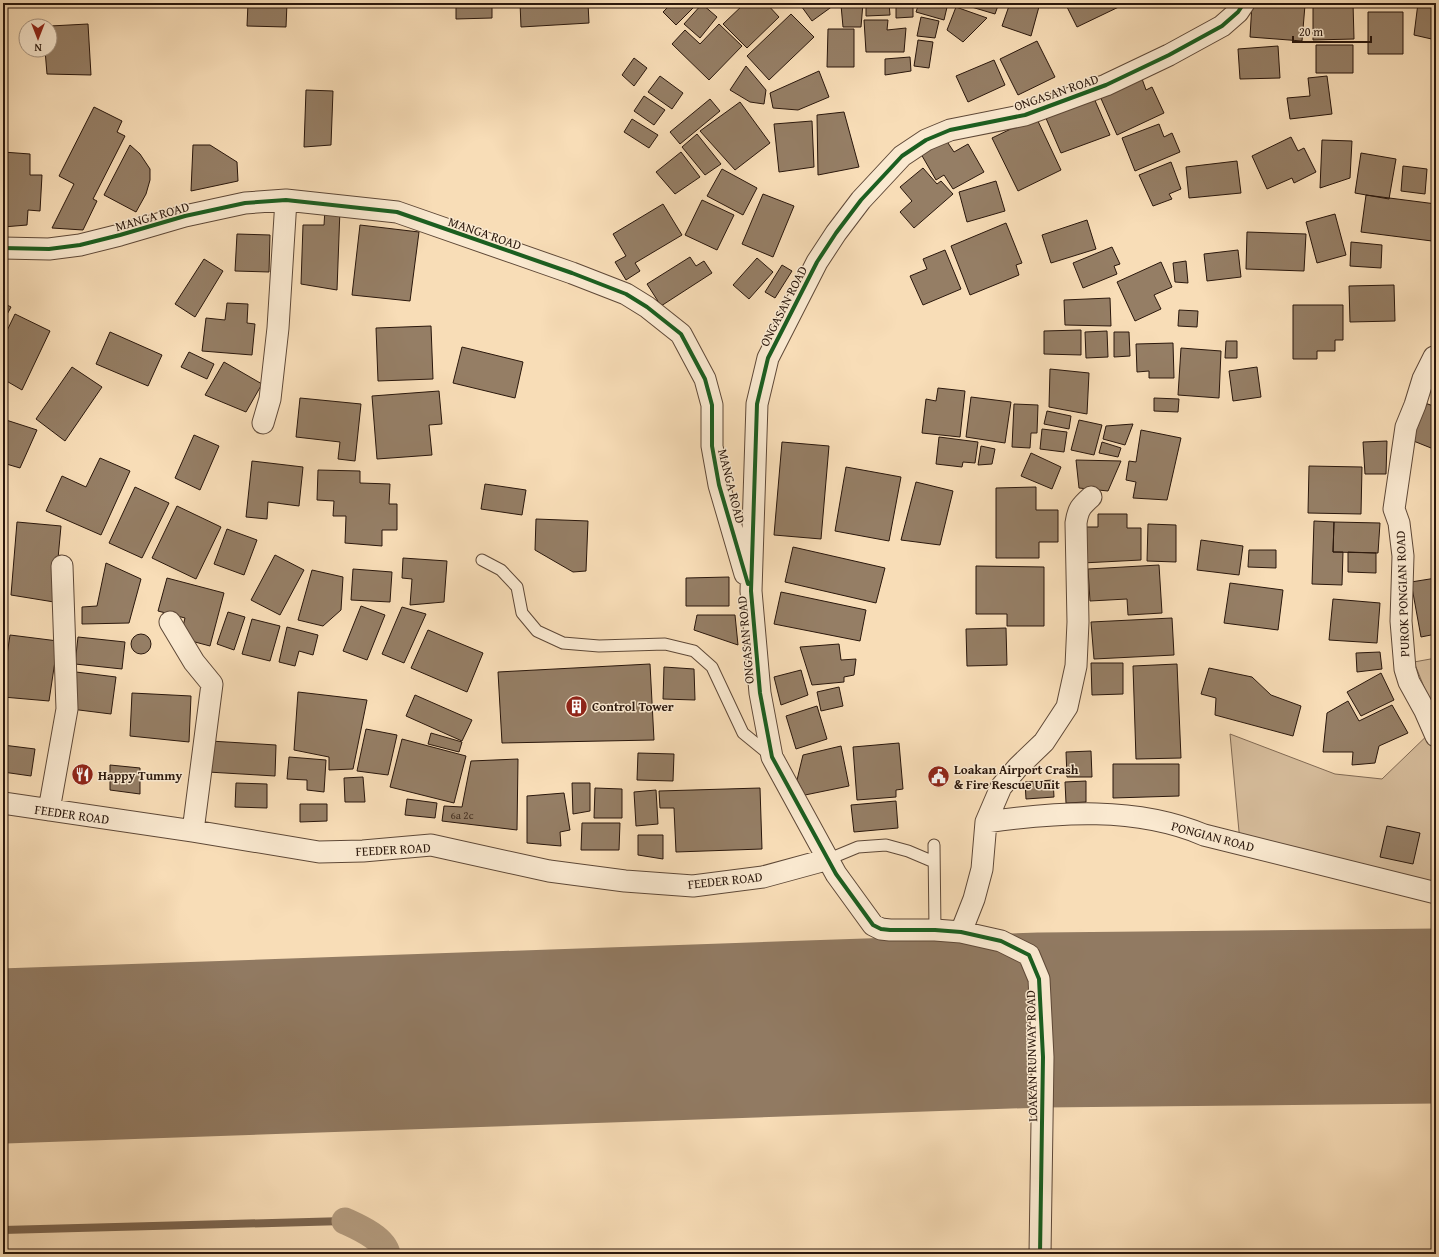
<svg xmlns="http://www.w3.org/2000/svg" width="1439" height="1257" font-family="'Gentium Book Plus',serif">
<rect width="100%" height="100%" fill="#f8ddb7"/>
<filter id="stains"><feTurbulence type="fractalNoise" baseFrequency=".005" numOctaves="4"/><feColorMatrix values="0 0 0 0 .2 0 0 0 0 .09 0 0 0 0 .02 0 0 0 .5 -.17"/></filter>
<radialGradient id="worn" r=".72"><stop offset=".6" stop-color="#630" stop-opacity="0"/><stop offset="1" stop-color="#630" stop-opacity=".3"/></radialGradient>
<!-- green -->
<path fill="#d5bb9a" stroke="#806953" d="M1436 658V717L1414 662Z
M1436 727V903L1241 853 1230 734 1335 774 1382 779Z"/>
<g fill="none" stroke-linecap="round" stroke-linejoin="round">
<!-- stream -->
<path stroke="#7c6650" stroke-width="8" d="M3 1230 345 1221"/>
<!-- canal -->
<path stroke="#b29a7d" stroke-width="27" d="M345 1221C358 1227 384 1238 387 1254"/>
<!-- runway -->
<path stroke="#917a62" stroke-width="175" d="M3 1056 1041 1020 1436 1016"/>
</g>
<!-- building -->
<path fill="#957e65" stroke="#2a170c" d="M248 3H287L286 27 247 26Z
M428 3H509V4L492 5V18L456 19V7H428Z
M520 3H588L589 23 521 27Z
M672 3H698L676 25 663 12Z
M745 3H766L779 17 747 48 723 24Z
M799 3H837L812 21Z
M863 3 861 27H843L841 5Z
M889 3 890 15 866 16V4Z
M896 3H913V17L896 18Z
M919 3H948L944 20 916 12Z
M958 3H999L995 14Z
M1010 3H1040L1031 36 1002 26Z
M1065 3H1127L1077 27Z
M1252 3 1305 5 1302 41 1250 37Z
M1313 3H1353L1354 39 1313 40Z
M1418 3H1436V40L1414 35Z
M702 4 717 17 700 38 684 24Z
M956 7 987 18 963 42 947 30Z
M1368 12H1403V54H1368Z
M791 14 814 37 769 80 747 56Z
M921 17 939 21 935 38 917 36Z
M864 20H888L887 30 906 28 904 52H866Z
M88 24 91 75 47 74 45 50H50V26Z
M719 24 742 46 709 80 672 44 685 30 700 44Z
M828 29H854V67H827Z
M918 40 933 42 929 68 914 66Z
M1037 41 1055 77 1018 95 1000 59Z
M1316 45H1353V73H1316Z
M1278 46 1280 78 1240 79 1238 49Z
M910 57 911 71 885 75V59Z
M634 58 647 68 634 86 622 75Z
M994 60 1005 85 968 102 956 76Z
M746 66 766 90 764 104 750 102 730 90Z
M819 71 829 97 798 110 773 108 770 93Z
M660 76 683 93 672 109 648 92Z
M1141 76 1146 90 1152 87 1164 113 1117 135 1099 94Z
M1327 76 1332 114 1290 119 1287 98 1310 96 1308 78Z
M306 90 333 91 331 145 304 147Z
M644 96 665 110 654 125 634 111Z
M1093 96 1110 135 1061 153 1045 116Z
M710 99 720 111 680 144 670 132Z
M740 102 770 143 735 170 700 131Z
M94 107 122 121 117 132 125 136 93 199 97 201 83 230 52 228 74 184 59 176Z
M844 112 859 167 818 175 817 115Z
M1036 117 1061 170 1018 191 992 138Z
M632 119 658 135 649 148 624 132Z
M812 121 814 167 779 172 774 124Z
M1159 124 1164 137 1172 133 1180 152 1135 171 1122 138Z
M697 134 721 164 705 175 682 147Z
M1291 137 1298 151 1304 148 1316 172 1294 183 1292 178 1267 189 1252 156Z
M946 140 954 152 968 144 984 172 953 189 944 175 936 180 921 154Z
M1322 140 1352 141 1350 178 1320 188Z
M130 145 140 154 150 169V180L146 194 136 212 104 195Z
M193 145H210L237 162 238 181 191 191Z
M3 152 30 154V175H42L40 211 28 210 27 225 3 227Z
M681 152 700 177 675 194 656 172Z
M1361 153 1396 159 1389 199 1355 193Z
M1237 161 1241 193 1189 198 1186 167Z
M1171 162 1181 189 1169 194 1172 199 1153 206 1139 175Z
M1403 166 1427 169 1425 194 1401 191Z
M923 168 937 184 941 181 953 194 914 228 900 212 912 201 900 187Z
M722 169 757 188 743 215 707 196Z
M996 181 1005 211 967 222 959 192Z
M763 194 794 206 773 257 742 244Z
M1366 195 1436 204 1432 241 1361 232Z
M702 200 734 215 717 250 685 235Z
M663 204 682 235 635 263 640 271 626 280 615 262 626 256 613 234Z
M325 209H340L337 290 301 284 303 225H324Z
M1335 214 1346 255 1317 263 1306 222Z
M1087 220 1096 249 1051 263 1042 235Z
M1006 223 1022 263 1016 265 1019 275 970 295 951 246Z
M360 225 419 232 410 301 352 295Z
M1247 232 1306 234 1304 271 1246 269Z
M237 234 270 235 269 272 235 271Z
M1351 242 1382 245 1381 268 1350 266Z
M1112 247 1120 264 1114 266 1117 274 1083 288 1073 263Z
M945 250 961 289 923 305 910 276 927 269 923 259Z
M1238 250 1241 277 1207 281 1204 254Z
M690 257 696 266 704 261 712 273 661 306 647 284Z
M757 258 773 272 749 299 733 285Z
M204 259 223 271 195 317 175 304Z
M1186 261 1188 283 1175 282 1173 263Z
M1161 262 1172 287 1154 295 1161 309 1135 321 1117 282Z
M782 265 792 271 775 298 765 292Z
M1394 285 1395 321 1350 322 1349 286Z
M1110 298 1111 326 1065 325 1064 300Z
M3 303 11 307 3 322Z
M227 303 248 304 247 323 255 324 252 355 202 351 206 318 225 320Z
M1293 305H1343V340H1335V351H1317V359H1293Z
M1179 310 1198 311 1197 327 1178 326Z
M15 314 50 331 22 390 3 379V339Z
M431 326 433 379 378 381 376 328Z
M1081 330V355L1044 354V331Z
M1107 331 1108 357 1086 358 1085 332Z
M110 332 162 355 148 386 96 364Z
M1114 332H1129L1130 356 1114 357Z
M1226 341H1237V358H1225Z
M1173 343 1174 378H1149V371L1137 372 1136 344Z
M462 347 523 362 515 398 453 383Z
M1181 348 1221 351 1219 398 1178 395Z
M189 352 214 364 207 379 181 367Z
M224 362 262 384 246 412 205 395Z
M72 367 102 387 65 441 36 419Z
M1257 367 1261 397 1233 401 1229 371Z
M1050 369 1089 373 1087 414 1049 407Z
M938 388 965 391 960 437 922 433 926 399 936 401Z
M439 391 442 424 429 425 432 455 377 459 372 396Z
M971 397 1011 402 1005 443 966 437Z
M300 398 361 404 355 461 338 459 340 442 296 437Z
M1154 398 1179 399 1178 412 1154 411Z
M1425 403 1436 407V450L1411 440Z
M1014 404 1038 405 1037 433H1031L1030 448 1012 447Z
M1047 411 1071 416 1069 429 1044 424Z
M3 419 37 430 20 468 3 463Z
M1079 420 1102 425 1094 455 1071 450Z
M1133 424 1125 445 1103 439 1106 426Z
M1042 429 1067 432 1064 452 1040 449Z
M1141 430 1181 438 1167 500 1133 498 1136 482 1126 480 1129 461 1136 462Z
M194 435 219 446 200 490 175 478Z
M939 437 978 442 975 463 963 462 962 467 936 464Z
M1387 441 1386 474H1365L1363 442Z
M782 442 829 446 821 539 774 535Z
M1102 442 1121 448 1118 457 1099 453Z
M981 446 995 449 992 464 978 465Z
M1031 453 1061 467 1052 489 1021 476Z
M100 458 130 471 101 535 46 511 62 476 86 487Z
M1076 460 1121 461 1108 491 1079 488Z
M252 461 303 467 299 506 268 502 267 519 246 517Z
M1309 466 1362 467 1361 514 1308 513Z
M846 467 901 477 889 541 835 531Z
M318 470 360 471V483L390 484 389 504H397V530H382V546L345 543 346 516H333L334 501 317 500Z
M916 482 953 491 940 545 901 540Z
M485 484 526 490 522 515 481 509Z
M135 487 169 503 142 558 109 543Z
M1036 487V510H1058V542H1039V558H996V488Z
M177 506 221 527 196 579 152 558Z
M1098 514H1127V528H1141V560L1082 563 1081 527H1098Z
M536 519 588 521 586 571 573 572 535 550Z
M1314 521 1334 522 1333 552H1343L1342 585 1312 584Z
M17 522 61 526 54 602 11 595Z
M1334 522 1380 523 1378 553 1333 552Z
M1148 524 1176 525V562L1147 561Z
M227 529 257 540 244 575 214 564Z
M1201 540 1243 546 1239 575 1197 570Z
M793 547 885 568 876 603 785 582Z
M1249 550H1276V568L1248 567Z
M1348 552 1376 553V573L1348 572Z
M275 555 304 570 280 615 251 600Z
M403 558 447 561 444 602 410 605 412 579 402 578Z
M106 563 141 579 129 623 82 624V607L97 606Z
M1159 565 1162 613 1128 615 1127 599 1090 601 1088 569Z
M976 566 1044 567V626H1007V614H976Z
M353 569 392 572 390 602 351 600Z
M312 570 343 577 341 610 323 626 298 620Z
M729 577V606H686V578Z
M167 578 224 593 210 646 180 638 185 618 158 611Z
M1436 578V634L1421 637 1411 582Z
M1230 583 1283 590 1278 630 1224 623Z
M781 592 866 610 860 641 774 624Z
M1333 599 1380 603 1377 643 1329 640Z
M361 606 385 615 367 660 343 651Z
M402 607 426 614 404 663 382 654Z
M228 612 245 617 234 650 217 644Z
M697 615H735L738 645 694 630Z
M1172 618 1174 655 1094 659 1091 622Z
M252 619 280 626 270 661 242 654Z
M287 627 318 635 313 655 299 651 295 666 279 662Z
M1006 628 1007 665 967 666 966 629Z
M428 630 483 653 467 692 411 668Z
M131 644a10 10 0 1 1 20 0a10 10 0 1 1-20 0Z
M10 635 58 641 49 701 3 697V682Z
M78 637 125 642 122 669 75 664Z
M839 644 841 660 856 659 854 675 844 677V682L812 685 800 647Z
M1380 652 1382 669 1357 672 1356 653Z
M1091 663H1123V694L1092 695Z
M650 664 654 740 502 743 498 672Z
M1177 664 1181 758 1136 759 1133 666Z
M664 667 694 669 695 700 663 699Z
M1209 668 1252 677 1271 695 1301 706 1293 736 1215 715 1216 698 1201 694Z
M801 670 808 695 781 705 774 677Z
M76 672 116 677 111 714 71 709Z
M1381 673 1394 700 1361 716 1347 692Z
M839 687 843 706 821 711 817 692Z
M298 692 367 700 353 769 329 770V757L294 750Z
M132 693 191 696 189 742 130 736Z
M415 695 472 720 462 741 406 716Z
M1348 701 1359 721 1392 705 1408 733 1379 746 1375 763 1352 765 1353 752H1323L1327 713Z
M817 706 827 739 796 749 786 716Z
M366 729 397 735 388 775 357 771Z
M431 733 462 742 459 752 428 744Z
M402 739 466 756 454 803 390 787Z
M210 741 276 745 275 776 208 772Z
M899 743 903 789 896 790V797L857 800 853 747Z
M3 745 35 749 31 776 3 772Z
M841 746 849 786 805 795 797 780 803 755Z
M1091 751 1092 777H1067L1066 752Z
M638 753 674 754 673 781 637 780Z
M289 757 326 760 324 792 307 790V780L287 779Z
M518 759 517 830 442 821 444 806 462 807 471 761Z
M1113 764H1179V796L1113 798Z
M110 765 140 768V794L110 790Z
M363 777 365 802H345L344 778Z
M1053 780 1054 797 1026 799 1025 782Z
M1086 781V802L1066 803 1065 782Z
M236 783 267 784V808L235 807Z
M572 783H590V811L573 814Z
M595 788 622 789V818H594Z
M760 788 762 849 676 852 674 808H660L659 791Z
M656 790 658 824 636 826 634 792Z
M564 793 570 830 560 832 561 846 527 843V796Z
M407 799 437 803 435 818 405 815Z
M896 801 898 828 854 832 851 805Z
M300 804H327V821L300 822Z
M582 823H620L619 850H581Z
M1387 826 1420 833 1413 864 1380 857Z
M638 835H663V859L638 855Z"/>
<g fill="none" stroke-linecap="round" stroke-linejoin="round">
<defs>
<path id="service" d="M482 560 501 570 517 587 522 613 537 631 563 643 599 646 665 644 694 651 712 667 743 733 770 755
M934 845 935 930
M829 859 858 847 886 845 908 851 934 862"/>
<path id="minor" d="M3 248 49 249 80 245 120 235 185 216 245 203 286 200 397 212 572 273 626 294 647 307 681 334 705 379 712 405V446L719 485 745 574
M1434 357 1423 379 1415 405 1406 427 1394 509 1399 523 1403 556 1401 621 1405 669 1409 682 1425 711 1436 736
M263 423 270 399 278 328 286 200
M170 622 194 662 212 684 193 831
M3 803 193 831 319 852 363 851 431 845 549 871 625 881 693 886 763 877 829 859
M49 810 67 709 62 566
M986 822C1058 812 1136 806 1204 835L1436 893
M961 932 974 899 982 869 986 822 1001 787 1018 767 1044 742 1067 707 1076 666 1078 622 1076 523C1078 509 1081 506 1091 497
M1040 1254 1043 1057 1039 979 1029 955 1001 941 961 932 935 930H890L881 929 873 925 836 874 772 757 760 693 751 591 757 404 768 358 817 262 836 233 861 200 902 156 926 140 950 130 1025 115 1106 85 1169 55 1222 26 1238 12 1244 3"/>
</defs>
<!-- service casing -->
<use href="#service" stroke="#5e4837" stroke-width="13"/>
<!-- minor casing -->
<use href="#minor" stroke="#5e4837" stroke-width="23"/>
<!-- service -->
<use href="#service" stroke="#fae9d0" stroke-width="11"/>
<!-- minor -->
<use href="#minor" stroke="#fae9d0" stroke-width="21"/>
<defs>
<path id="cycleway" d="M3 248 49 249 80 245 120 235 185 216 245 203 286 200 397 212 572 273 626 294 647 307 681 334 705 379 712 405V446L719 485 748 584
M1040 1254 1043 1057 1039 979 1029 955 1001 941 961 932 935 930H890L881 929 873 925 836 874 772 757 760 693 751 591 757 404 768 358 817 262 836 233 861 200 902 156 926 140 950 130 1025 115 1106 85 1169 55 1222 26 1238 12 1244 3"/>
</defs>
<!-- cycleway casing -->
<use href="#cycleway" stroke="#fae9d0" stroke-width="6"/>
<!-- cycleway -->
<use href="#cycleway" stroke="#1b5e20" stroke-width="4"/>
</g>
<!-- icons -->
<defs>
<symbol id="building-disc" viewBox="-11 -11 22 22"><circle r="9.5" fill="#8f2418" stroke="#fae9d0"/><path d="M-4-6H4V6H1V3H-1V6H-4ZM-2.5-4.3h1.7v1.8h-1.7ZM.8-4.3h1.7v1.8H.8ZM-2.5-1h1.7V.8h-1.7ZM.8-1h1.7V.8H.8Z" fill="#fff"/></symbol>
<symbol id="restaurant-disc" viewBox="-11 -11 22 22"><circle r="9.5" fill="#8f2418" stroke="#fae9d0"/><path d="M-5-6h1v4h1v-4h1v4h1v-4h1v5L-1.5 .5V6h-2V.5L-5-1ZM5-6V6H3V1.5H1.5Q1.5-4 5-6Z" fill="#fff"/></symbol>
<symbol id="civic-disc" viewBox="-11 -11 22 22"><circle r="9.5" fill="#8f2418" stroke="#fae9d0"/><path d="M-.6-6.5H3V-4.5H.6V-3L4-1V1h2V6H-6V1h2V-1L-.6-3ZM-1.2 2.5V6h2.4V2.5Z" fill="#fff"/></symbol>
</defs>
<g fill-rule="evenodd">
<use href="#building-disc" x="564" y="694" width="25" height="25"/>
<use href="#restaurant-disc" x="70" y="762" width="25" height="25"/>
<use href="#civic-disc" x="926" y="764" width="25" height="25"/>
</g>
<g text-anchor="middle" stroke-width="3" stroke-linejoin="round" paint-order="stroke">
<!-- number labels -->
<g font-size="11" fill="#453122">
<text x="462" y="819">6a 2c</text>
</g>
<!-- street labels -->
<g font-size="13" fill="#2a170c" stroke="#fae9d0">
<text transform="translate(1056 92) rotate(-19)" y="5">ONGASAN ROAD</text>
<text transform="translate(152 216) rotate(-16)" y="5">MANGA ROAD</text>
<text transform="translate(485 233) rotate(19)" y="5">MANGA ROAD</text>
<text transform="translate(783 306) rotate(-63)" y="5">ONGASAN ROAD</text>
<text transform="translate(732 486) rotate(76)" y="5">MANGA ROAD</text>
<text transform="translate(1402 594) rotate(-92)" y="5">PUROK PONGIAN ROAD</text>
<text transform="translate(745 640) rotate(-95)" y="5">ONGASAN ROAD</text>
<text transform="translate(72 814) rotate(8)" y="5">FEEDER ROAD</text>
<text transform="translate(1213 836) rotate(15)" y="5">PONGIAN ROAD</text>
<text transform="translate(393 849) rotate(-3)" y="5">FEEDER ROAD</text>
<text transform="translate(725 880) rotate(-6)" y="5">FEEDER ROAD</text>
<text transform="translate(1031 1056) rotate(-91)" y="5">LOAKAN RUNWAY ROAD</text>
</g>
<!-- poi labels -->
<g font-size="13" font-weight="bold" fill="#2a170c" stroke="#fae9d0" text-anchor="start">
<text x="592" y="711">Control Tower</text>
<text x="954" y="774">Loakan Airport Crash<tspan x="954" dy="15">&amp; Fire Rescue Unit</tspan></text>
<text x="98" y="780">Happy Tummy</text>
</g>
</g>
<!-- margin -->
<rect width="1439" height="1257" fill="none" stroke="#f8ddb7" stroke-width="16"/>
<rect x="4" y="4" width="1431" height="1249" fill="none" stroke="#2a170c" stroke-width="2"/>
<rect x="8" y="8" width="1423" height="1241" fill="none" stroke="#2a170c"/>
<!-- north arrow -->
<g transform="translate(38 38) rotate(180)"><circle r="19" fill="#fae9d0" stroke="#a79582"/>
<path d="M0-3L7 15L0 10L-7 15Z" fill="#8f2418"/>
<text y="-6" font-size="11" font-weight="bold" text-anchor="middle" fill="#2a170c">N</text>
</g>
<!-- scale -->
<path d="M1293 36v6h78v-6" fill="none" stroke="#2a170c" stroke-width="2"/>
<text x="1299" y="36" font-size="12" fill="#2a170c" stroke="#fae9d0" stroke-width="3" paint-order="stroke">20 m</text>
<rect width="100%" height="100%" filter="url(#stains)"/>
<rect width="100%" height="100%" fill="url(#worn)"/>
</svg>
